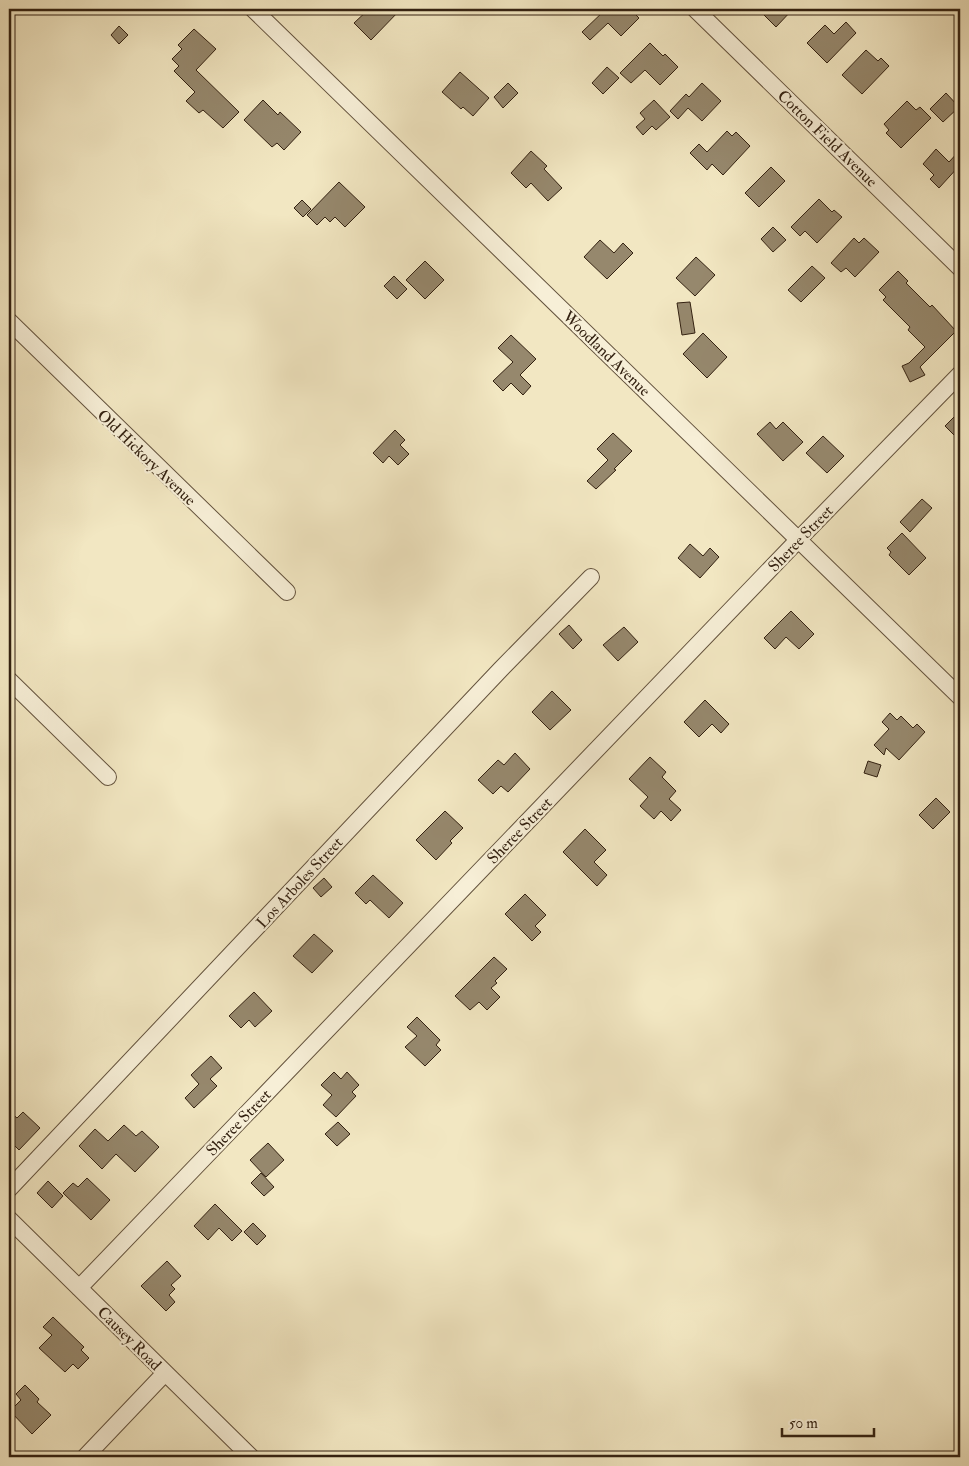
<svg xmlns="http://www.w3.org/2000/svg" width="969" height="1466" font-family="'IM FELL Double Pica',serif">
<rect width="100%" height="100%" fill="#f2e7c2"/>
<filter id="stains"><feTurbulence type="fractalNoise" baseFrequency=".004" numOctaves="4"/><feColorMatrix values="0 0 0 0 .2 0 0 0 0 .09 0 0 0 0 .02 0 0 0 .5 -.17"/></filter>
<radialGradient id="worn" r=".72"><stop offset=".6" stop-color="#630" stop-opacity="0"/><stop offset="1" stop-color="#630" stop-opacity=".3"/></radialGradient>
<!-- building -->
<path fill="#96886d" stroke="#332111" d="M369 9H401L371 40 354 23Z
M606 9H630L639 18 621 36 608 23 590 40 582 32Z
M758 9H793L776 27Z
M846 22 856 33 827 63 807 43 825 25 834 34Z
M119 26 128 35 119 44 111 35Z
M194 29 216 49 196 70 239 112 223 128 203 110 199 113 186 101 195 92 174 71 179 66 172 59 182 49 178 45Z
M650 43 663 56 665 54 678 67 660 85 645 70 631 83 620 73Z
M866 50 878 61 881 58 889 66 862 94 842 75Z
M607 67 619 78 603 94 592 83Z
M460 72 489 98 473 116 463 107 461 109 442 92Z
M508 83 518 93 503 108 494 97Z
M702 83 721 101 702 121 688 108 678 119 670 111 686 94 689 97Z
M946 93 959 107 943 122 930 109Z
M263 100 278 115 280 112 301 132 284 150 277 143 272 147 244 120Z
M654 100 670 117 656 130 652 126 643 135 636 127 645 119 640 113Z
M907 101 916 110 920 107 931 118 901 148 886 133 889 130 884 124Z
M727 131 732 136 736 132 750 146 723 175 712 164 707 170 690 153 699 144 707 152Z
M936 149 949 162 960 150V165L939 188 930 179 934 175 923 164Z
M531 151 547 166 544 169 562 188 548 201 531 183 526 188 511 173Z
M771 167 785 181 759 207 745 193Z
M339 182 365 207 345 227 335 217 330 222 325 217 317 225 307 215Z
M819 199 832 212 834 210 842 217 817 243 805 231 800 236 791 227Z
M302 200 311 209 303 217 294 208Z
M773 227 786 240 773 252 761 239Z
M854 238 859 243 864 238 879 252 855 277 846 268 841 272 831 263Z
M600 240 614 253 623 243 633 253 607 279 584 257Z
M696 257 715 275 695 296 676 278Z
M425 261 444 280 425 299 406 280Z
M812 266 825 278 801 302 788 290Z
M898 271 908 281 906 283 930 307 932 305 956 331 920 367 925 375 910 382 902 366 909 363 925 347 908 330 910 327 883 300 886 297 879 290Z
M394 276 407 289 397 299 384 286Z
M690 302 695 333 682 335 677 303Z
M703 333 727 357 707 378 683 354Z
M511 335 536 359 520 375 531 386 523 395 511 383 503 391 493 381 513 362 498 348Z
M960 411V441L945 426Z
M770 422 776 429 783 422 803 442 783 461 757 434Z
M395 430 405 440 400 445 409 454 398 465 389 456 383 463 373 453Z
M613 433 632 451 614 469 616 470 596 489 587 481 608 460 597 449Z
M823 436 844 456 827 473 806 453Z
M922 499 932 508 910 532 900 522Z
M902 533 926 558 909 575 889 555 891 552 887 548Z
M690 544 703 556 710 548 719 557 700 578 678 558Z
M791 611 814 634 799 649 786 637 775 649 764 638Z
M569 625 582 640 573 649 559 634Z
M624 627 638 642 618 661 603 645Z
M552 691 571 710 550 730 532 712Z
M705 700 729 724 721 733 712 724 699 737 684 722Z
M890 713 897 720 901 716 913 728 917 724 925 732 899 760 886 748 884 755 874 745 889 729 882 722Z
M515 753 530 769 508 792 501 786 493 794 478 780 498 760 504 765Z
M650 757 666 772 662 777 676 791 669 799 681 810 671 821 661 811 654 819 640 806 648 797 629 779Z
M868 761 881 765 877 777 864 773Z
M936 798 950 812 933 829 919 815Z
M445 811 463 828 450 841 452 843 436 860 416 840Z
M585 829 606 850 594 862 607 875 597 886 563 852Z
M373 875 403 903 389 918 370 900 366 904 355 893Z
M324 878 332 887 321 897 313 888Z
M525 894 546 915 535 926 541 932 532 941 505 914Z
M314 934 333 951 312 973 293 956Z
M494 957 507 969 495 981 497 983 491 988 500 997 487 1010 479 1002 470 1010 455 996Z
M254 992 272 1011 255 1027 249 1020 241 1028 229 1016Z
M417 1017 440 1040 436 1045 441 1050 425 1066 405 1047 417 1036 407 1027Z
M211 1056 222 1068 210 1079 217 1086 194 1108 185 1098 199 1084 191 1075Z
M334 1072 341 1079 347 1072 359 1085 352 1092 356 1096 336 1117 323 1105 332 1095 321 1085Z
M9 1111 17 1118 23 1112 40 1128 19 1150 9 1140Z
M338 1122 350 1134 337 1146 325 1134Z
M124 1125 136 1136 142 1131 159 1147 135 1172 116 1154 102 1169 79 1146 95 1129 108 1141Z
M268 1143 284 1160 266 1177 250 1160Z
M261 1173 274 1187 264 1196 251 1183Z
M87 1178 110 1200 91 1220 63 1193 73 1183 78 1187Z
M48 1181 63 1196 52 1208 37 1193Z
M215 1204 242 1231 232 1241 219 1228 208 1240 194 1226Z
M253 1223 266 1236 257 1245 244 1232Z
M167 1261 181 1276 171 1285 175 1289 169 1295 175 1302 166 1311 141 1286Z
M53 1317 84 1347 81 1350 89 1358 78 1369 73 1364 65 1372 39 1348 52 1335 43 1327Z
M25 1385 39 1399 37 1402 51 1415 32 1434 10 1411 21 1400 16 1394Z"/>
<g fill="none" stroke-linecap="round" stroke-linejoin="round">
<defs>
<path id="minor" d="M253 9 960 697
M695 9 960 268
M9 321 287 592
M9 680 108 777
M9 1189 501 669 591 577
M9 1219 251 1457
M79 1288 799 539 960 374
M85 1457 165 1373"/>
</defs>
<!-- minor casing -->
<use href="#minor" stroke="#63523d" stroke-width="18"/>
<!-- minor -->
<use href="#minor" stroke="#f7efd7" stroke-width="16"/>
</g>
<g text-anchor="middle" stroke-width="4.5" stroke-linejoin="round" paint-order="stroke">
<!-- street labels -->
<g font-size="16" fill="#332111" stroke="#f7efd7">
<text transform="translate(828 138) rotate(44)" y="6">Cotton Field Avenue</text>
<text transform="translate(607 353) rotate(44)" y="6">Woodland Avenue</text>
<text transform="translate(147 457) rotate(44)" y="6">Old Hickory Avenue</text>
<text transform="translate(800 538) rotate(-46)" y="6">Sheree Street</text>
<text transform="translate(519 830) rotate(-46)" y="6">Sheree Street</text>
<text transform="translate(299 882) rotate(-47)" y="6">Los Arboles Street</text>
<text transform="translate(238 1122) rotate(-46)" y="6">Sheree Street</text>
<text transform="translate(130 1338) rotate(45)" y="6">Causey Road</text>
</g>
</g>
<!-- margin -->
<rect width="969" height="1466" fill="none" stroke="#f2e7c2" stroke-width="30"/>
<rect x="10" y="10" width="949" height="1446" fill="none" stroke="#332111" stroke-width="2.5"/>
<rect x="15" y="15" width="939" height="1436" fill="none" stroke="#332111"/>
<!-- scale -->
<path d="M782 1428v8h92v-8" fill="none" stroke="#332111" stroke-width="2.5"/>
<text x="789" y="1428" font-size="15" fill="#332111" stroke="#f7efd7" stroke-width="4" paint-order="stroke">50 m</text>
<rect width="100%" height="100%" filter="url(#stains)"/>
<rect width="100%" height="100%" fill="url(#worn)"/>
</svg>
